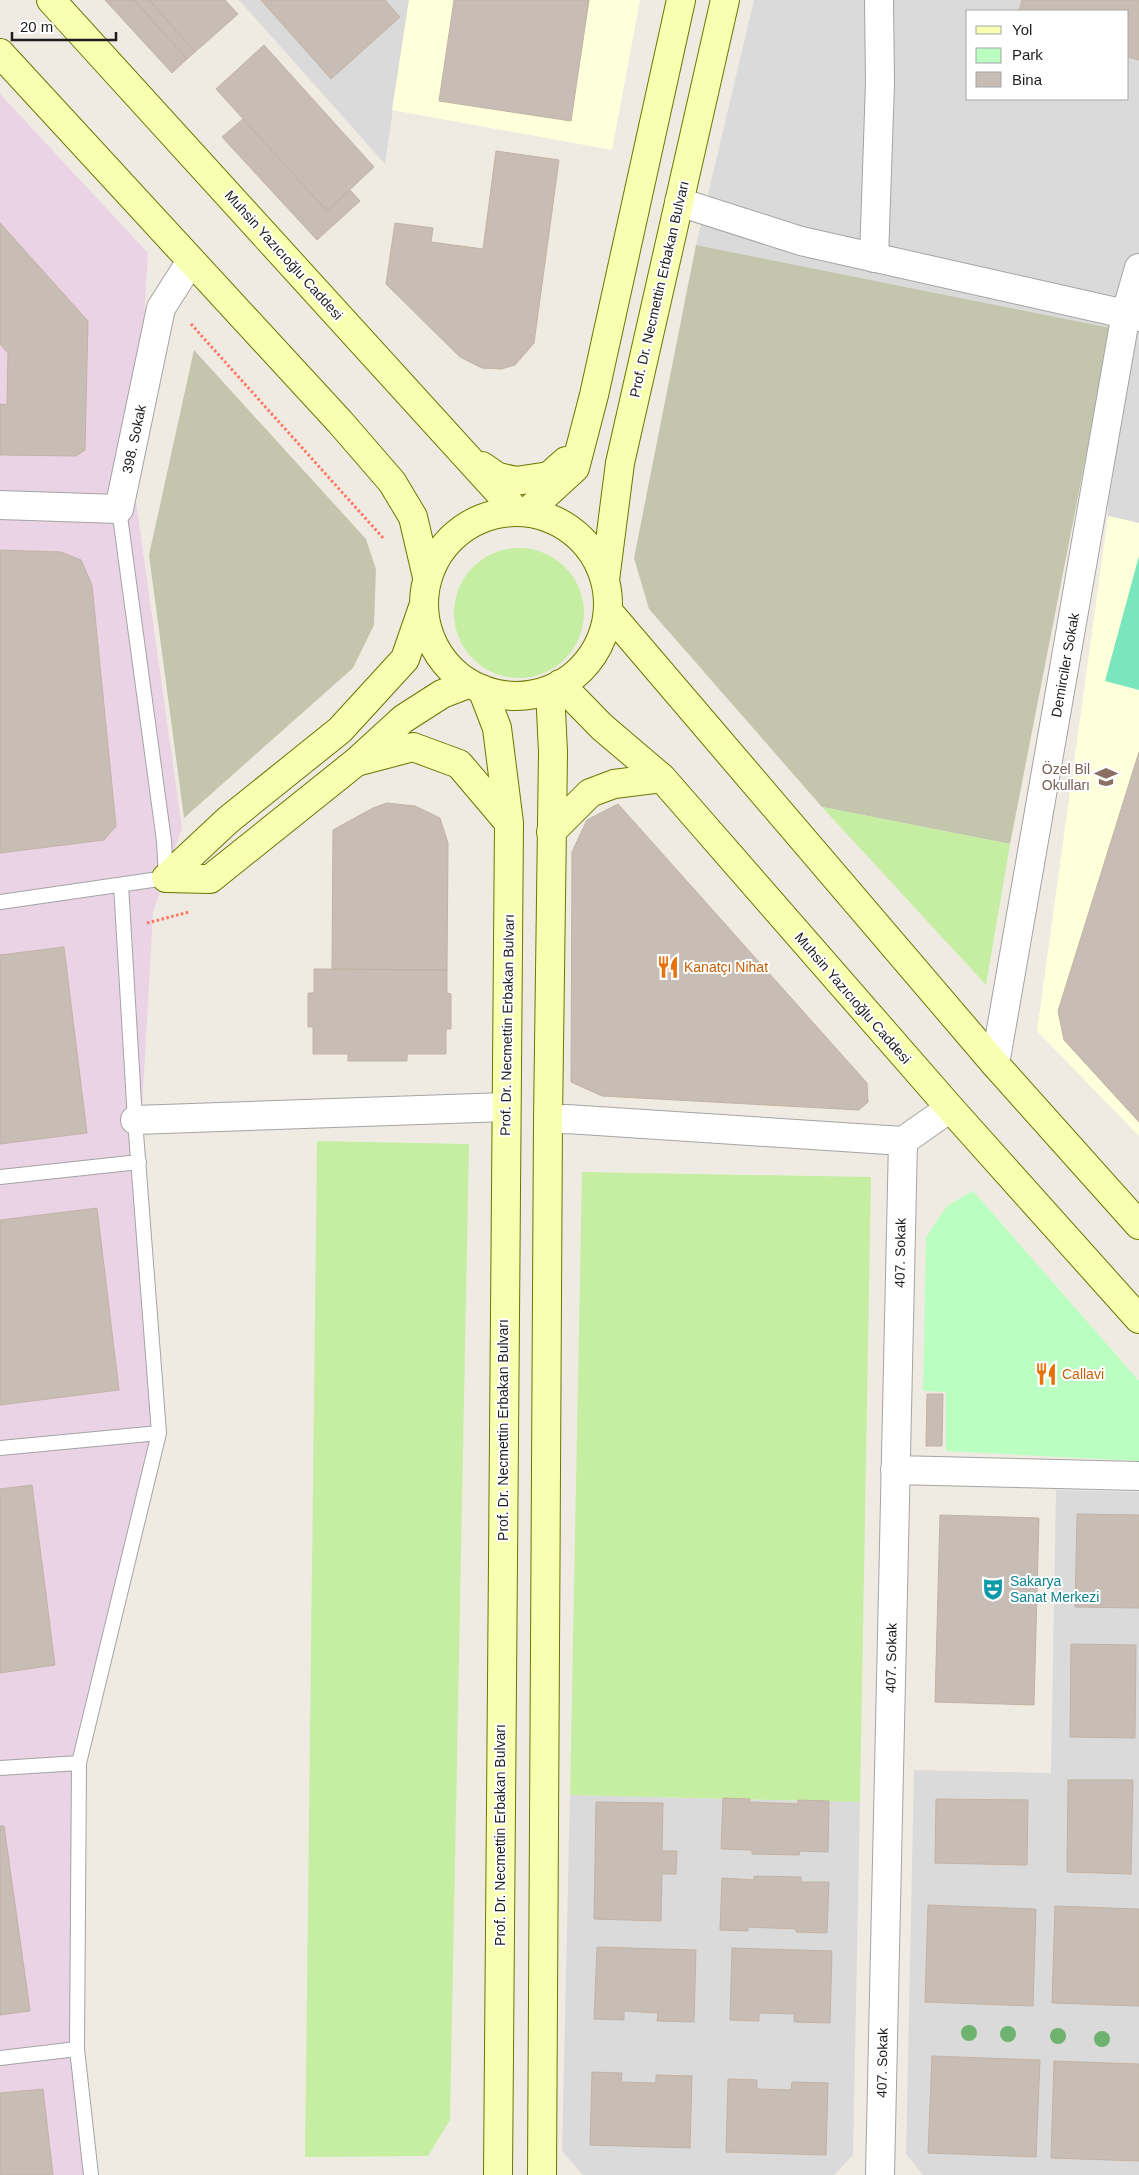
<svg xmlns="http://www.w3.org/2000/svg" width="1139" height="2175" font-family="Arial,sans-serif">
<rect width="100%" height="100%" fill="#efebe2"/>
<!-- residential -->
<path fill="#dbdada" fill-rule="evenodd" d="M239 0H409L385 164Z
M754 0H1139V523L1108 516 1111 328 696 245ZM968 11H1128V99H968Z
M1056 1490 1139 1492V2175H923L906 2154 914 1770 1051 1773Z
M570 1795 860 1802 853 2155 834 2175H583L562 2151Z"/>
<!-- industrial -->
<path fill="#e9d3e5" d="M0 94 148 253 134 488 182 828 153 912 139 1162 159 1433 79 1763 77 2049 91 2175H0Z"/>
<!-- education -->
<path fill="#feffdb" d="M409 0H640L612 150 392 110Z
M1108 516 1139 523V1136L1037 1031Z"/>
<!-- construction -->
<path fill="#c4c5ad" d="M696 245 1111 328 1010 844 822 807 649 609 634 558Z
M194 350 366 539 376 569 374 625 353 668 184 818 149 555Z"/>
<!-- grass -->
<path fill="#c6eea3" d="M454 613a65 65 0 1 1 130 0a65 65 0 1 1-130 0Z
M822 807 1010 844 986 985Z
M317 1141 469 1144 450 2120 428 2156 305 2157Z
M582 1172 871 1177 860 1802 570 1795Z"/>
<!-- park -->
<path fill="#bbfec2" d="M973 1191 1139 1381V1461L946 1451V1392L923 1391 926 1237 947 1206Z"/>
<!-- pitch -->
<path fill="#79e6be" d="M1139 556V690L1105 681Z"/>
<!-- building -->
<path fill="#c8bdb5" stroke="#c2b2a3" d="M105 0H134L187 59 172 73Z
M134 0H149L195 52 187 59Z
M149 0H225L238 14 195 52Z
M261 0H385L400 17 331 79Z
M454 0H589L571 121 439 101Z
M1022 0H1139V60L1128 57V11H1019Z
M264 45 374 167 327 211 216 89Z
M243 119 327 211 350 190 360 201 317 240 222 137Z
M496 151 559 160 534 343 515 365 501 369 482 368 460 357 386 284 395 223 433 228 431 242 483 249Z
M0 223 88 321 85 450 76 456 0 455V404L7 405 8 353 0 344Z
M0 550 61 552 81 560 92 585 116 826 104 840 0 853Z
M1139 752V1122L1064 1040 1058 1011Z
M387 803 415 806 440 818 448 843 447 970 332 969 333 830 373 808Z
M618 804 867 1083 868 1102 859 1110 602 1096 571 1082 572 852 587 820Z
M64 947 87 1133 0 1144V955Z
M314 969 447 970V993L451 994V1029H446V1054H407V1061H348V1054H313V1027H308V993H314Z
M97 1208 119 1390 0 1405V1220Z
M927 1394H943L942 1446H926Z
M32 1485 55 1665 0 1673V1489Z
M1077 1514 1139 1515V1608L1075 1607Z
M940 1515 1039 1518 1034 1705 935 1702Z
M1071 1644 1136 1645 1135 1738 1070 1737Z
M1068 1780H1133L1131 1874 1067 1872Z
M723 1798 750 1799V1802L798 1804V1800L829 1801 828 1852 800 1851 799 1855 752 1854V1850L721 1849Z
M936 1799 1028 1800 1027 1865 935 1863Z
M596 1802 663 1803 662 1851H677L676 1874H662L661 1921 594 1919Z
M0 1826H4L30 2011 0 2015Z
M754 1876 801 1877V1882H829L827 1933 796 1932V1929L748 1927V1931L720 1930 722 1878 754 1880Z
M928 1905 1036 1909 1033 2006 925 2002Z
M1055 1906 1139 1909V2006L1052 2003Z
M597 1947 696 1950 694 2022 657 2021 658 2013 624 2011V2020L594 2019Z
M732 1948 832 1951 830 2023 794 2022V2014L759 2013V2021L730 2020Z
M932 2056 1040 2060 1036 2157 928 2153Z
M1054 2061 1139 2064V2161L1051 2158Z
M592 2072 622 2073 621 2082 656 2083V2075L692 2076 690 2148 590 2145Z
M728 2079 757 2080V2089L791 2090 792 2082 828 2083 826 2155 726 2152Z
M43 2089 53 2175H0V2093Z"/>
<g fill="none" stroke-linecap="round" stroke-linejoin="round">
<defs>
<path id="lane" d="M0 902 166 878 164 841 119 509
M0 1177 139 1162
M0 1448 159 1433
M0 1768 79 1763
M0 2058 77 2049
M91 2175 77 2049 79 1763 159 1433 135 1120 121 885"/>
<path id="street" d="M679 202 801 241 1139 317
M874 258 880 83 879 0
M0 505 119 509 161 308 191 261
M995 1064 1126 313 1139 268
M135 1120 506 1107
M548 1120 567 1119 903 1141 950 1108
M895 1470 1139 1476
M880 2175 903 1141"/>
<path id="secondary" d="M51 0 516 511
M0 53 340 422 392 482 413 517 427 577
M482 466 498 477 516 481 549 476 566 461
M424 604a92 92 0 1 1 184 0a92 92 0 1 1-184 0Z
M527 512 575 468 594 395 681 0
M605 580 620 463 725 0
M423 607 405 659 340 730 228 820 166 878 210 879 356 762 403 719 442 694 468 684
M608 611 995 1064 1139 1225
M560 684 602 727 662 778 950 1108 1139 1319
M482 689 497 728 509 823 498 2175
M360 761 413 747 459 764 509 823
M551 832 590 793 614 784 662 778
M542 2175 548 1120 553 752 550 690"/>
</defs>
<!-- lane casing -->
<use href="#lane" stroke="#a4a4a4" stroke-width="16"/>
<!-- street casing -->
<use href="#street" stroke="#a4a4a4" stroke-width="30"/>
<!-- secondary casing -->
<use href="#secondary" stroke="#687800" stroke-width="30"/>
<!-- path -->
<path stroke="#ff7763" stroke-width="3" stroke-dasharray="2.5 2.5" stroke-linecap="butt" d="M191 324 384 539
M147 923 189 912"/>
<!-- lane -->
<use href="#lane" stroke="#fff" stroke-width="14"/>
<!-- street -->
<use href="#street" stroke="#fff" stroke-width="28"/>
<!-- secondary -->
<use href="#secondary" stroke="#f9ffb1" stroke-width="28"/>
</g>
<!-- trees -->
<g fill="#6db26e">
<circle cx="969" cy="2033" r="8"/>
<circle cx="1008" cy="2034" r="8"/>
<circle cx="1058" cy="2036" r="8"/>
<circle cx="1102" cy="2039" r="8"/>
</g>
<!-- icons -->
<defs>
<symbol id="school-bare" viewBox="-9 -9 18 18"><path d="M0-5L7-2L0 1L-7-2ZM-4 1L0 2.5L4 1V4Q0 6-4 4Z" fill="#8d6e63" stroke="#fff" stroke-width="2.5" paint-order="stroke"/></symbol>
<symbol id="restaurant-bare" viewBox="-9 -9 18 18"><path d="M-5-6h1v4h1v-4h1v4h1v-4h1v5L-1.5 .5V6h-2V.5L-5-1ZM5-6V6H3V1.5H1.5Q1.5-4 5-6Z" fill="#e8710a" stroke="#fff" stroke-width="2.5" paint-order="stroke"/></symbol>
<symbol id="theatre-bare" viewBox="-9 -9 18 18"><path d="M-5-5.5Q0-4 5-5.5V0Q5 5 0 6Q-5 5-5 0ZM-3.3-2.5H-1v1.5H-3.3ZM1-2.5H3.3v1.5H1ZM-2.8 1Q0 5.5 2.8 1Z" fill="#0f9aa8" stroke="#fff" stroke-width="2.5" paint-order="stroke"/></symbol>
</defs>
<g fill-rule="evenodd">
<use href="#school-bare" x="1090" y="761" width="32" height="32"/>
<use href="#restaurant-bare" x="652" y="951" width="32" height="32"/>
<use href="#restaurant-bare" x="1030" y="1358" width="32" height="32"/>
<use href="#theatre-bare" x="977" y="1573" width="32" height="32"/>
</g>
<g text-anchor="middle" stroke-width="4" stroke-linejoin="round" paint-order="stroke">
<!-- street labels -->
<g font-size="14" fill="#1d1d1d" stroke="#fff">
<text transform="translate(284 255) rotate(48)" y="5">Muhsin Yazıcıoğlu Caddesi</text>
<text transform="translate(659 289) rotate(-77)" y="5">Prof. Dr. Necmettin Erbakan Bulvarı</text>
<text transform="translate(134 439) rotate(-78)" y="5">398. Sokak</text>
<text transform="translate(1065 665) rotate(-80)" y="5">Demirciler Sokak</text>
<text transform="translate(853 998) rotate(49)" y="5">Muhsin Yazıcıoğlu Caddesi</text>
<text transform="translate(507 1025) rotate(-89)" y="5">Prof. Dr. Necmettin Erbakan Bulvarı</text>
<text transform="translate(900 1253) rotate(-89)" y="5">407. Sokak</text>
<text transform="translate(503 1430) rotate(-90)" y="5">Prof. Dr. Necmettin Erbakan Bulvarı</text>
<text transform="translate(891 1658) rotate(-89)" y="5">407. Sokak</text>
<text transform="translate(500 1835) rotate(-90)" y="5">Prof. Dr. Necmettin Erbakan Bulvarı</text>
<text transform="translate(882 2063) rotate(-89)" y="5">407. Sokak</text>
</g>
<!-- education labels -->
<g font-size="14" fill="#785e54" stroke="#fff" text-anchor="end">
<text x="1090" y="774">Özel Bil<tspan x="1090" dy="16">Okulları</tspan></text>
</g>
<!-- food labels -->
<g font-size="14" fill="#c56008" stroke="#fff" text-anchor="start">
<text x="684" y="972">Kanatçı Nihat</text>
<text x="1062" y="1379">Callavi</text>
</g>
<!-- culture labels -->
<g font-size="14" fill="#0d838f" stroke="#fff" text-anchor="start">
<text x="1010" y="1586">Sakarya<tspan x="1010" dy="16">Sanat Merkezi</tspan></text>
</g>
</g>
<!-- legend -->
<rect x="966" y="10" width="162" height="90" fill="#ffffff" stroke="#a5a5a5"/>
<rect x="976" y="26" width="25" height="8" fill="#f9ffb1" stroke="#a5a5a5"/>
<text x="1012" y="35" font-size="15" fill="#1d1d1d">Yol</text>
<rect x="976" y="48" width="25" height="15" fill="#bbfec2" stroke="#a5a5a5"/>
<text x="1012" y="60" font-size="15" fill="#1d1d1d">Park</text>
<rect x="976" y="72" width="25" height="15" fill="#c8bdb5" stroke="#a5a5a5"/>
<text x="1012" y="85" font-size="15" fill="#1d1d1d">Bina</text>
<!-- scale -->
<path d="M12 32v8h104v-8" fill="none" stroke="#1d1d1d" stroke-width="2.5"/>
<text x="20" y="32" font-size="15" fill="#1d1d1d" stroke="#ffffff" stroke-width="4" paint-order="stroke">20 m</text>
</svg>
